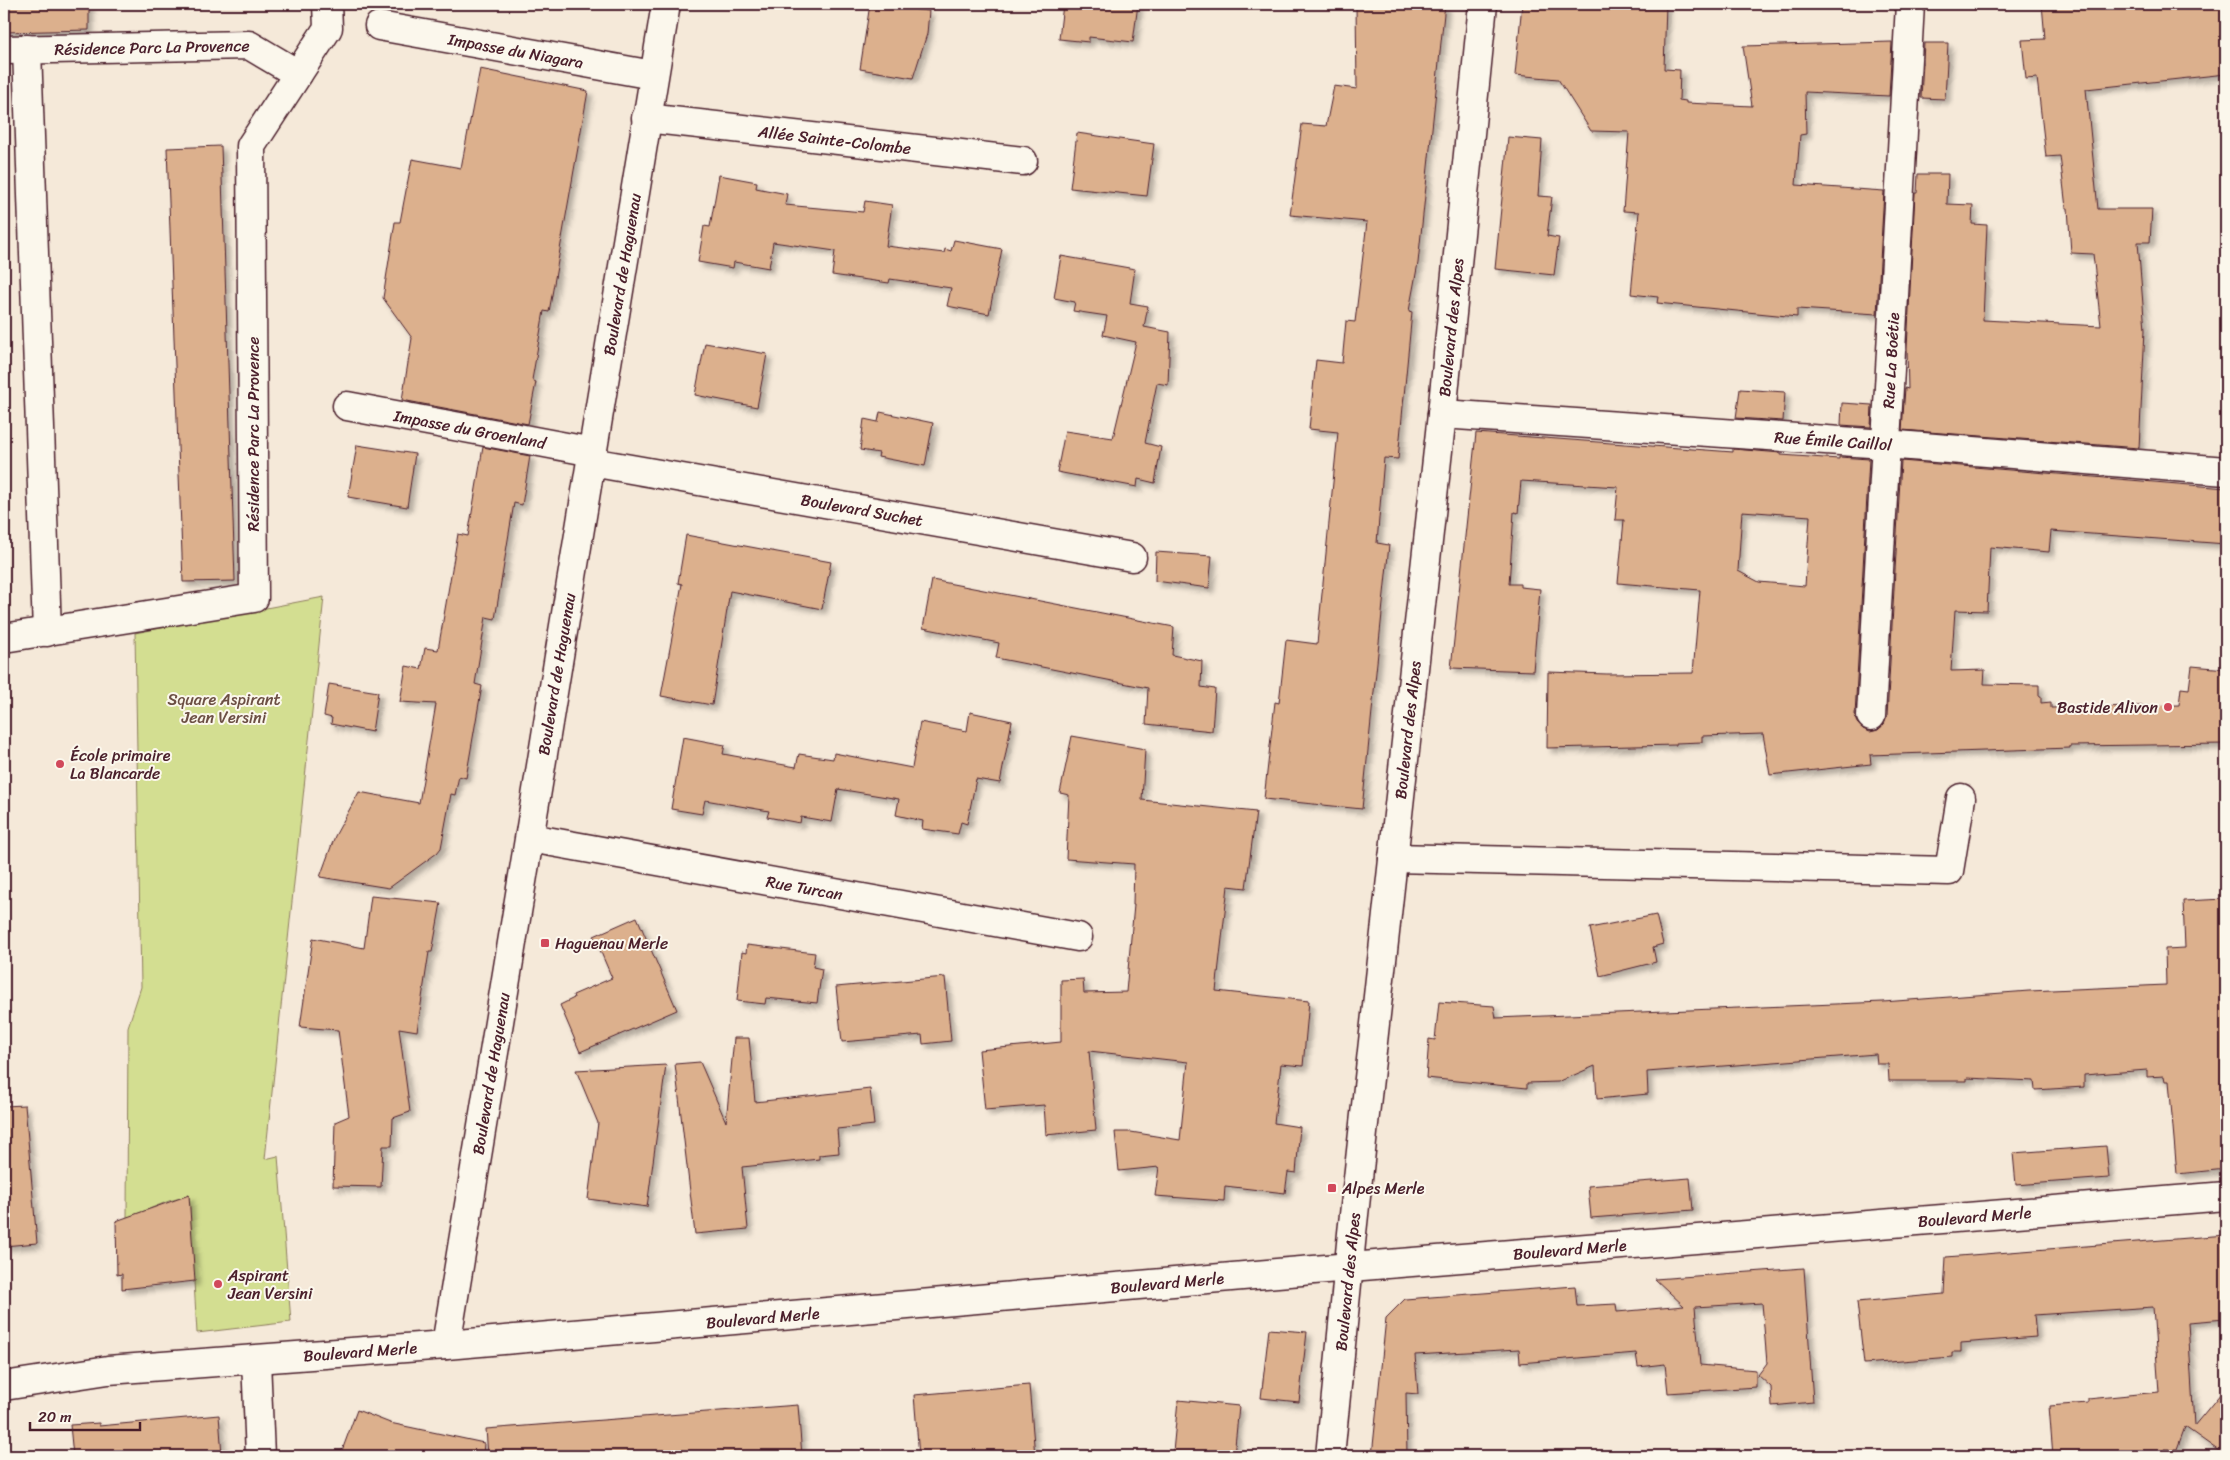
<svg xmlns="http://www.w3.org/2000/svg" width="2230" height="1460" font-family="Sriracha,sans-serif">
<defs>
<filter id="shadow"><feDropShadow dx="4.5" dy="4.5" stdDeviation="2.5" flood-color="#0004"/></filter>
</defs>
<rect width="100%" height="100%" fill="#f5e9d9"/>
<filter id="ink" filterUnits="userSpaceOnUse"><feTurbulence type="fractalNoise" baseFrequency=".02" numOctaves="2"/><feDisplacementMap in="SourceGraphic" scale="10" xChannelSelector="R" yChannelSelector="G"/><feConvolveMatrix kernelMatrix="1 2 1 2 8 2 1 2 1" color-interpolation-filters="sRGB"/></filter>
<g filter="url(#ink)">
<!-- green -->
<path fill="#d3de91" stroke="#8e7e5e" d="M324 597 265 1159 278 1156 291 1322 197 1333 189 1196 169 1201 127 1218 128 1027 141 987 135 633Z"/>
<!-- building -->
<path fill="#dcb08d" stroke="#4a1f2b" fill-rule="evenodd" filter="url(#shadow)" d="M5 4H89V30L5 32Z
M870 4H911L910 9 929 11 927 34 913 78 860 69Z
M1063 4H1138L1133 42 1089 37V42L1059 39Z
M1356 4H1445L1418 263 1409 311 1412 312 1398 459 1384 458 1377 543 1389 545 1362 809 1264 799 1275 702 1279 703 1286 640 1317 644 1338 432 1309 429 1316 360 1342 363 1346 321 1355 322 1367 222 1290 215 1302 124 1326 126 1334 86 1357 89Z
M1522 4H1666L1664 69 1680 70 1679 100 1686 101V103L1752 106 1743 46 1892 42 1889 96 1805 92 1806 134 1800 135 1796 185 1884 191 1877 314 1797 309V317L1657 303 1658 297 1631 294 1639 212 1623 211 1629 132 1591 131 1558 79 1515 75Z
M2042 4H2226V74L2086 89 2098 209H2152L2150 242H2138L2145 330 2139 448 1902 430 1905 388 1908 389 1907 349 1915 193H1917L1918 174H1948L1947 204 1973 205 1972 224 1987 225 1983 320 2101 326 2093 254 2071 253 2068 208H2066L2060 156 2046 157 2037 78 2026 79 2022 40 2045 39Z
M1924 43H1948L1945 99 1921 98Z
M480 69 588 91 549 312 544 311 532 380 536 382 528 424 402 400 412 338 383 298 395 222H400L412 159 461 168Z
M1077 133 1154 144 1147 196 1070 188Z
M1508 137 1542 140 1538 196 1552 197 1547 236 1559 238 1554 275 1495 269Z
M221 146 235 581 183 582 167 148Z
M719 175 757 182 756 188 787 194 785 205 863 212 865 201 892 205 886 246 944 253 945 249 951 251 954 240 1002 249 989 314 947 306 951 288 890 279 889 283 832 275 835 251 773 242 769 268 734 262 733 268 698 262 704 226 710 227Z
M1061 256 1135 269 1130 303 1148 306 1144 327 1170 332 1168 385 1157 383 1145 443 1161 447 1155 483 1138 479 1137 487 1057 472 1065 431 1113 438 1136 342 1103 335 1107 316 1073 311 1075 302 1054 298Z
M705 343 767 354 757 407 695 395Z
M1740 389 1785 392 1783 421 1736 418Z
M1842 403 1872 405 1871 427 1841 425Z
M880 412 933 423 925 466 878 457 879 453 860 450 864 419 878 422Z
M1476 433 1733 452V449L1781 453V455L1839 459V457L1869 459 1855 715 1857 723 1863 729 1870 732 1878 730 1884 724 1887 717 1901 461 2226 488V544L2051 531 2049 552 1990 547 1987 611 1955 610 1951 671 1985 670 1984 684 2039 685V696H2041V703L2051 702V708L2179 705 2181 688 2189 689 2192 666 2226 669V744L2070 746V748L1870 755 1871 764 1770 775 1763 734 1702 736V742L1676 743V745L1547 748 1548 672 1607 674 1693 673 1700 590 1618 583 1624 520H1615L1618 487 1521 481 1518 513 1514 512 1509 584H1520V587L1540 589 1533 671 1451 668ZM1742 511 1810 516 1805 586 1759 582 1738 571Z
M357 445 415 454 407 507 348 497Z
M483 447 530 456 522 505 514 503 495 619 486 617 475 684 482 686 466 778 459 776 455 795 451 794 441 848 437 853 389 888 320 877 335 836 359 792 419 803 436 704 400 702 406 666 421 669 425 648 438 650 458 534 468 536Z
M686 535 831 562 822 609 730 591 712 705 661 696 682 584 678 583Z
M1156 552 1212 556 1209 588 1155 581Z
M932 580 1174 627 1172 655 1202 661 1201 687 1215 689 1212 731 1146 724 1148 688 996 658 999 643 923 628Z
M329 684 378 692 372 732 331 724 332 718 324 716Z
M970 712 1012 721 1000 783 976 779 967 824 961 822 958 834 922 829 923 821 896 815 899 799 838 789 832 822 801 817 800 823 767 817 769 811 705 800 702 814 671 809 683 737 725 745 723 754 796 767 799 754 833 759 834 753 912 768 920 722 967 731Z
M1072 736 1145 749 1142 800 1256 812 1246 888 1228 886 1216 991 1309 1001 1303 1066 1281 1064 1274 1123 1300 1127 1296 1173 1288 1172 1285 1193 1225 1186 1224 1201 1155 1196 1159 1167 1119 1171 1115 1132H1131L1180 1140 1188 1062 1089 1051 1096 1130 1046 1135 1044 1105 985 1110 979 1050 1061 1042V980L1083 979 1084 993 1126 992 1134 905H1133L1134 864 1066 859 1069 795 1060 793Z
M371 896 441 903 432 952H429L417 1031 399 1028 410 1112 393 1118 392 1146H383L381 1187 333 1186 335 1122 349 1116 338 1030 300 1027 313 938 364 948Z
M2226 899V1169L2177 1174 2169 1081H2165L2164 1076 2147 1077V1070L2084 1075V1087L2035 1090 2034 1081 1967 1078V1081H1889L1888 1064H1877L1876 1054 1647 1072 1648 1094 1597 1099 1595 1066 1558 1082 1527 1083V1088L1426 1078 1429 1039 1435 1040 1439 1002 1494 1006 1496 1018 1883 1002 2029 991 2166 985 2165 949 2185 948 2183 901Z
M1656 915 1663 944 1653 947 1656 962 1600 976 1590 928Z
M637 917 677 1010 580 1052 560 1005 574 998 573 995 612 978 594 936Z
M747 945 815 953 813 967 822 969 817 1003 766 998 765 1004 737 1001 742 952 746 953Z
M945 977 951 1041 923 1044 922 1035 842 1042 836 987Z
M734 1038H749L755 1102 870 1089 874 1125 837 1129 839 1153 819 1155V1159L742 1167 748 1229 695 1234 675 1064 700 1062 726 1122Z
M666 1065 647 1207 588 1199 598 1123 576 1070Z
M25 1105 37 1243 4 1246V1106Z
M2106 1146 2109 1178 2016 1185 2013 1153Z
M1690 1178 1693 1210 1591 1218 1588 1186Z
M189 1195 195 1281 122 1289V1274L117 1275 116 1221Z
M2226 1235V1319L2188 1322 2194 1426 2226 1387V1456L2185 1427 2177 1449H2164L2165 1456H2053L2049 1406 2088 1403V1399L2159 1392 2153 1307 2034 1315 2036 1337 1961 1343V1352H1952V1357L1864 1364 1857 1302 1944 1294 1946 1257Z
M1804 1268 1813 1402 1772 1406 1771 1387 1758 1375 1767 1363 1762 1303 1695 1307 1700 1365 1756 1370V1387L1668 1393 1665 1364 1638 1367 1636 1353 1520 1363 1519 1349 1415 1355 1418 1394 1406 1393 1407 1456H1372L1386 1318 1405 1299 1575 1286 1577 1306 1616 1304 1617 1312 1684 1306 1655 1279Z
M1269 1329 1307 1332 1299 1402 1261 1398Z
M1029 1385 1035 1456H919L914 1395Z
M1178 1400 1239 1406 1234 1456 1173 1452Z
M798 1405 802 1456H488L486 1429Z
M357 1410 390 1423 484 1443 483 1456H340Z
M219 1415 222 1456H73L70 1425 99 1423V1426Z"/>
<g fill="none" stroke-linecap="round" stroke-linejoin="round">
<defs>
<g id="minor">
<path id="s1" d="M379 26 653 75"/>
<path d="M27 49 47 632"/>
<path id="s2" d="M4 50 249 45 298 74"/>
<path id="s3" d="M646 118 1023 161"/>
<path id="s4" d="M347 406 593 452"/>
<path id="s5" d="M1442 414 1885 444 2226 471"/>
<path id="s6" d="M591 462 1132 557"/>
<path d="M4 638 254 598 251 146 328 28 327 4"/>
<path id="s7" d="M1871 716 1910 4"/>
<path id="s8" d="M530 838 1078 937"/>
<path d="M1393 858 1949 871 1961 798"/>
<path id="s9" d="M446 1345 666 4"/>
<path d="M256 1360 260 1456"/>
<path id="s10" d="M4 1386 108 1370 446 1345 1289 1272 2226 1196"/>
<path id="s11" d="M1330 1456 1352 1233 1442 414 1483 4"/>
</g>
</defs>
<!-- minor casing -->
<use href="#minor" stroke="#4a1f2b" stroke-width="31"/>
<!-- minor -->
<use href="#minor" stroke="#fbf7ec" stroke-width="28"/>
</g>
</g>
<!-- markers -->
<g fill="#d1495b" stroke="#fbf7ec" stroke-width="2">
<circle cx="2168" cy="707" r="5"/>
<circle cx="60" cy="764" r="5"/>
<rect x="540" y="938" width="10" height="10" rx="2.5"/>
<rect x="1327" y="1183" width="10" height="10" rx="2.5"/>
<circle cx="218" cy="1284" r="5"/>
</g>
<g text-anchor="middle" stroke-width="4" stroke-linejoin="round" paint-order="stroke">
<!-- street labels -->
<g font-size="16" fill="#4a1f2b" stroke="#fbf7ec">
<text dy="6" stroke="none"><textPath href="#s2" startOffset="148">Résidence Parc La Provence</textPath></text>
<text dy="6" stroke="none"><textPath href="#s1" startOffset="139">Impasse du Niagara</textPath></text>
<text dy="6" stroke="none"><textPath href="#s3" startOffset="190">Allée Sainte-Colombe</textPath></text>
<text dy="6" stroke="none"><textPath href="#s9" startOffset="1085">Boulevard de Haguenau</textPath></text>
<text dy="6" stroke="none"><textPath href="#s11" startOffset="1135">Boulevard des Alpes</textPath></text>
<text dy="6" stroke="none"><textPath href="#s7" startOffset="356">Rue La Boétie</textPath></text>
<text dy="6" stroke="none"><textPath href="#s4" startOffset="125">Impasse du Groenland</textPath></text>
<text transform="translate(253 434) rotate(-90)" y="6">Résidence Parc La Provence</text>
<text dy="6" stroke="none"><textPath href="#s5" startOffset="392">Rue Émile Caillol</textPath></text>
<text dy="6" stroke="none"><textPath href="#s6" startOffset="275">Boulevard Suchet</textPath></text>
<text dy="6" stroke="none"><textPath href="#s9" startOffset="680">Boulevard de Haguenau</textPath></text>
<text dy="6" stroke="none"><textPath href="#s11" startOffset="730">Boulevard des Alpes</textPath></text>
<text dy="6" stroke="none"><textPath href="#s8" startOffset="279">Rue Turcan</textPath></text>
<text dy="6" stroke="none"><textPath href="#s9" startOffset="275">Boulevard de Haguenau</textPath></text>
<text dy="6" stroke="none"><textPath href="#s10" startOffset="1978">Boulevard Merle</textPath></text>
<text dy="6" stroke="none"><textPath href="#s10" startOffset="1572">Boulevard Merle</textPath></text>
<text dy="6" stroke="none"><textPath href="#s11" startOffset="175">Boulevard des Alpes</textPath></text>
<text dy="6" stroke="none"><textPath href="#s10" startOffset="1168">Boulevard Merle</textPath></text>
<text dy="6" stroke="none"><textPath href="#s10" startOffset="762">Boulevard Merle</textPath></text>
<text dy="6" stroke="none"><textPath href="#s10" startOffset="358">Boulevard Merle</textPath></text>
</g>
<!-- park labels -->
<g font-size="16" fill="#6c4f44" stroke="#fbf7ec">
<text x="224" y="705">Square Aspirant<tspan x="224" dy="18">Jean Versini</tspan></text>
</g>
<!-- poi labels -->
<g font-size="16" fill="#4a1f2b" stroke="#fbf7ec" text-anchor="start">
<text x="2158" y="713" text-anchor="end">Bastide Alivon</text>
<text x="70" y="761">École primaire<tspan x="70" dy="18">La Blancarde</tspan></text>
<text x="555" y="949">Haguenau Merle</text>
<text x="1342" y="1194">Alpes Merle</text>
<text x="228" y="1281">Aspirant<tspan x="228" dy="18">Jean Versini</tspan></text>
</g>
</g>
<!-- margin -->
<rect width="2230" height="1460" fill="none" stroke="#fbf7ec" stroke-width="20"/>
<rect x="10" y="10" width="2210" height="1440" fill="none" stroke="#4a1f2b" stroke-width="2" filter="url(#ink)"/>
<!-- scale -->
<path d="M30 1422v8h110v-8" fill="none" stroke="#4a1f2b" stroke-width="2.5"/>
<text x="38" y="1422" font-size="15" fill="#4a1f2b" stroke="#fbf7ec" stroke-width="4" paint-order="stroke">20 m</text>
</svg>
